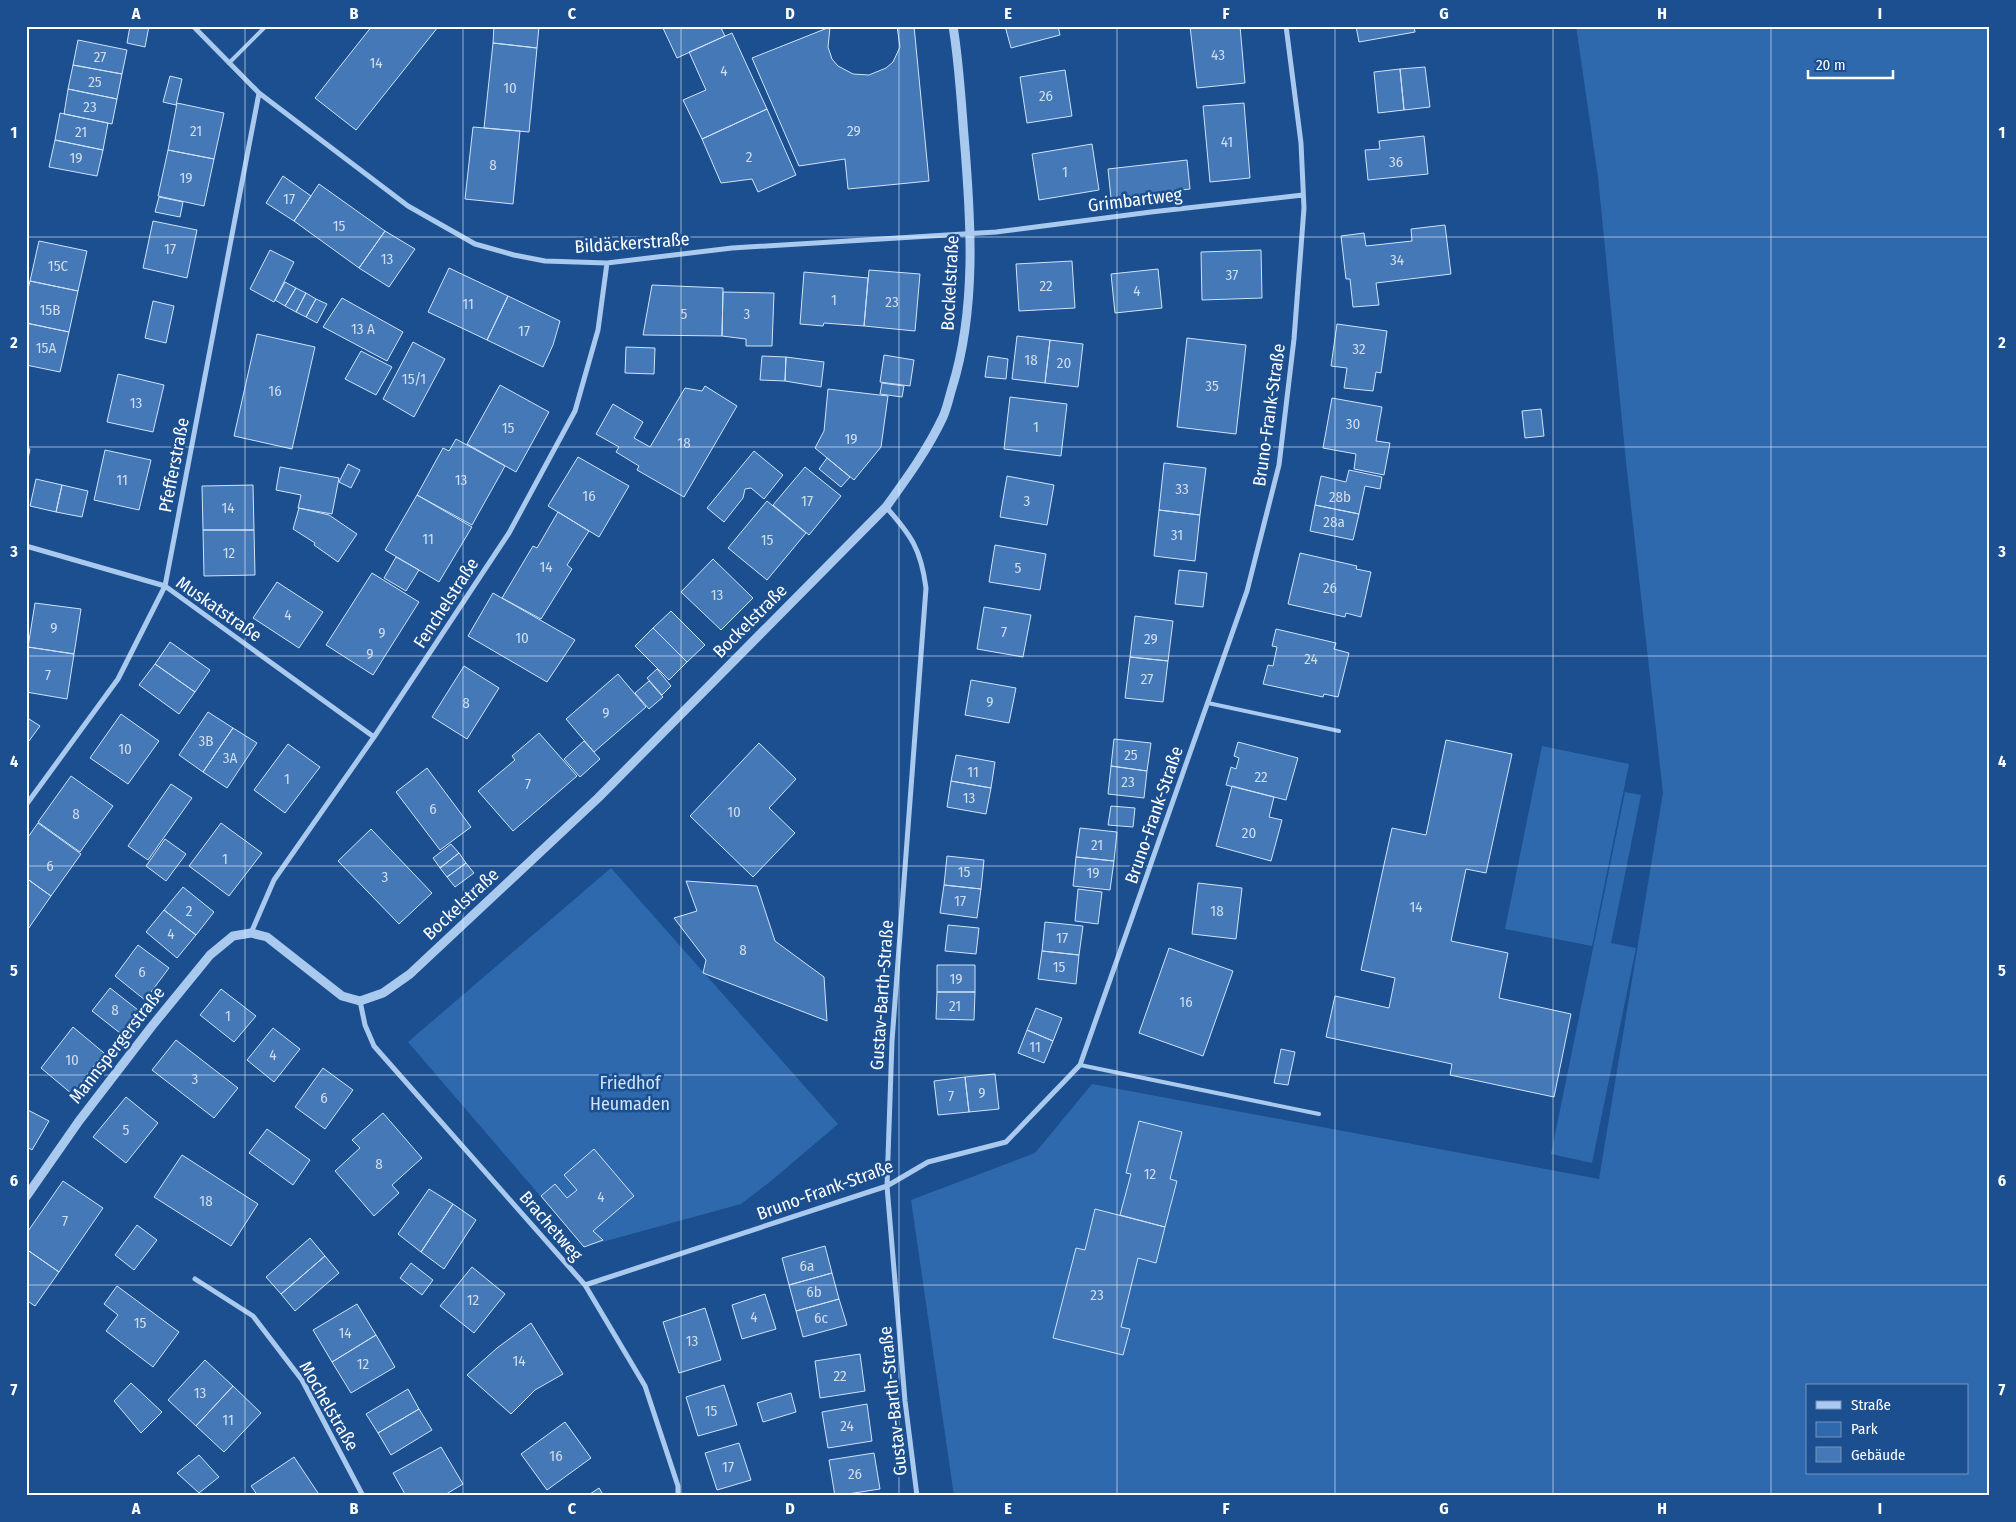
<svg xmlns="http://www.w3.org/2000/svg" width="2016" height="1522" font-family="'Fira Sans Condensed',sans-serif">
<rect width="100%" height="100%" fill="#1b4f8f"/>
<!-- green -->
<path fill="#2e69ad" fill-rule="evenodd" d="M1576 26H1990V1496H954L911 1200 1035 1153 1092 1084 1599 1179 1663 793 1626 462 1598 177ZM1807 1386H1967V1473H1807Z
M1542 746 1629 764 1592 946 1505 929Z
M1625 792 1641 795 1611 943 1636 948 1592 1163 1551 1154Z
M611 868 838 1124 771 1181 741 1204 584 1247 408 1042Z"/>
<!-- building -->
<path fill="#4478b7" stroke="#cfe3fa" d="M130 26H149L145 47 127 43Z
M372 26 438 27 356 130 315 98Z
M494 26H539L537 48 493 43Z
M662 26H720L725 36 677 58Z
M897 26H914L929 181 848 189 845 159 799 166 752 58 830 27 828 47 832 59 838 66 853 74 869 75 886 68 893 62 900 47Z
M1005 26H1058L1060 35 1011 48Z
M1190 26H1240L1245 83 1197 88Z
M1356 26H1414L1415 32 1359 42Z
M732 33 767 109 702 139 683 100 706 90 689 52Z
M78 40 127 50 122 74 73 65Z
M493 43 537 48 529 132 484 128Z
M73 65 122 74 117 99 68 89Z
M1425 67 1430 107 1404 110 1400 69Z
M1400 69 1404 110 1378 113 1374 72Z
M1065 70 1072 116 1027 123 1020 77Z
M170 76 182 79 176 105 163 102Z
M68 89 117 99 112 124 64 114Z
M177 103 224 113 214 159 168 150Z
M1244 103 1250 178 1210 182 1203 106Z
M767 109 796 175 758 192 752 179 721 183 702 139Z
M60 113 108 123 103 150 55 140Z
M473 127 520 131 513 204 465 199Z
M1424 136 1428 174 1368 180 1365 150 1380 149 1379 141Z
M55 140 103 150 97 176 49 167Z
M1092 144 1099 190 1039 200 1032 154Z
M168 150 214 159 204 206 158 196Z
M1187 160 1190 189 1111 198 1108 169Z
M283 176 311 196 294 221 266 203Z
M319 184 385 231 359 268 294 221Z
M159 197 183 202 180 217 155 212Z
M153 221 197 230 187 278 143 268Z
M1445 225 1451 274 1376 283 1379 305 1353 307 1350 279H1346L1341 236 1364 233 1366 246 1412 241 1411 229Z
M385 231 415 249 389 287 359 268Z
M39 241 87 251 78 291 30 281Z
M270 250 294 262 274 302 250 289Z
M1261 250 1262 298 1202 300 1201 252Z
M1072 261 1075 308 1019 311 1016 264Z
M449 268 508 296 487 340 428 312Z
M1158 269 1162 308 1115 313 1111 274Z
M869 270 920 274 915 331 864 326Z
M804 272 868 278 864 326 824 323 823 326 800 324Z
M30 281 78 291 69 332 26 323V297Z
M285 282 296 288 285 306 275 300Z
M652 285 723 288 722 336 643 335Z
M296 288 306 293 296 312 285 306Z
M723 292 774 293 772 346H746V339L722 336Z
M306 293 316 299 306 317 296 312Z
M508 296 560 321 553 345 543 367 487 340Z
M342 298 403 332 387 361 323 327Z
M316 299 327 304 317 323 306 317Z
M153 301 174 306 166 343 145 338Z
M26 323 69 332 60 372 26 365Z
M1337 324 1387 331 1381 373 1376 372 1373 391 1344 388 1347 368 1331 366Z
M257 334 315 347 292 449 234 436Z
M1017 336 1050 340 1045 383 1012 379Z
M1187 338 1246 345 1236 434 1177 427Z
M1050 340 1083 344 1078 387 1045 383Z
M413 342 445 359 414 417 383 399Z
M626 347 655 348 654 374 625 373Z
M361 351 392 367 376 395 345 379Z
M884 355 914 360 910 386 880 382Z
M762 356 786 357 785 381 760 380Z
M988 356 1008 359 1006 379 985 377Z
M786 357 824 362 821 387 785 381Z
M118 374 164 385 153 432 107 422Z
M882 383 904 386 902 397 880 394Z
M500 385 549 412 516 472 467 444Z
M705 386 737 406 684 497 637 470 639 466 616 452 619 447 596 434 613 404 643 422 634 438 650 447 685 388 702 391Z
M828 389 888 396 881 447 854 480 815 448 824 431Z
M1010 397 1067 404 1061 456 1004 449Z
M1332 398 1382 407 1376 441 1390 443 1384 475 1354 469 1356 454 1323 448Z
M1541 409 1544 436 1525 438 1522 411Z
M456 439 505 466 472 525 417 495 443 448 449 451Z
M26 448 30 449 26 468Z
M105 450 151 460 139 510 94 500Z
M754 451 783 475 764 499 751 488 745 489 743 498 724 522 707 508Z
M578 457 629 486 599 537 548 506Z
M827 458 850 477 841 487 819 469Z
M1164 463 1206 468 1200 515 1159 510Z
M348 464 360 470 351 488 339 482Z
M280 467 339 478 332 514 298 508 301 495 276 490Z
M805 467 841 496 809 535 773 505Z
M1349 470 1382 477 1380 489 1365 486 1359 514 1315 505 1321 476 1346 482Z
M1007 476 1054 485 1047 525 1000 517Z
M36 479 62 485 56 512 30 506Z
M62 485 88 491 82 517 56 512Z
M253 485 254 530H203L202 486Z
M417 495 472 527 439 582 385 550Z
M767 501 806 533 767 580 728 548Z
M1315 505 1359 514 1353 540 1310 531Z
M299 508 329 515 357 534 338 562 314 545 315 543 293 529Z
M1159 510 1200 515 1195 561 1154 556Z
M558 512 589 531 567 565 572 569 541 619 502 598 533 546 537 548Z
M203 530H254L255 575 204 576Z
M995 545 1046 554 1040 590 989 582Z
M1300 553 1357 566 1356 569 1371 572 1361 617 1346 613 1345 617 1288 604Z
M396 557 419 570 406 591 384 578Z
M713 559 753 598 721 630 681 592Z
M1179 570 1207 573 1203 607 1175 604Z
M372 573 419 602 373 675 326 645Z
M277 582 323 612 299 648 253 618Z
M493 593 575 640 547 682 468 636Z
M35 603 81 609 74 654 28 647Z
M984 607 1031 615 1023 657 977 649Z
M671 611 705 645 687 662 653 628Z
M1135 616 1173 621 1168 661 1130 657Z
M653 628 687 662 669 680 635 646Z
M1276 629 1336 643 1334 649 1349 653 1338 697 1324 694 1323 697 1263 684 1268 665 1273 666 1277 647 1272 646Z
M170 642 210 670 195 692 155 664Z
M28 647 74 654 67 699 26 692Z
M1130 657 1168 661 1163 702 1125 698Z
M155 664 195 692 179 714 139 685Z
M464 666 499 688 467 739 432 717Z
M657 669 671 686 662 695 647 678Z
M618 674 646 707 594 752 566 719Z
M971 680 1016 688 1009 723 965 715Z
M649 681 663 697 649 709 635 693Z
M208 712 233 728 203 772 179 755Z
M121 714 159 741 128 784 90 758Z
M26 717 40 726 26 745Z
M233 728 257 743 227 788 203 772Z
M539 733 577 776 513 831 478 791 515 760 512 756Z
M1114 739 1151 743 1147 771 1111 766Z
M1446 740 1512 754 1486 873 1466 869 1451 941 1508 953 1499 998 1571 1014 1554 1097 1450 1075 1452 1064 1326 1037 1335 996 1389 1008 1395 978 1361 970 1392 828 1426 835Z
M584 741 600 759 580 777 564 759Z
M1238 742 1298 758 1286 800 1226 785 1231 767 1236 769 1239 758 1234 756Z
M759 743 796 779 769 808 795 833 753 877 690 816Z
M288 744 320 767 285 813 254 790Z
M956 755 995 762 991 788 951 781Z
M1111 766 1147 771 1144 798 1108 794Z
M427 768 471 827 440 850 396 792Z
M71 776 113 806 80 852 38 822Z
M951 781 991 788 986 814 947 807Z
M171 784 192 798 148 860 128 846Z
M1232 786 1274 797 1269 817 1282 820 1271 861 1216 846Z
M1111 806 1135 808 1133 827 1108 825Z
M38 823 81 854 51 896 26 878V840Z
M221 823 262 853 229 896 189 866Z
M1080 828 1117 832 1114 861 1076 857Z
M371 829 432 893 399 924 338 861Z
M165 839 186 854 166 881 146 866Z
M451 844 459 853 440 868 433 858Z
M459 853 466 863 447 877 440 868Z
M947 856 984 860 981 889 944 885Z
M1076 857 1114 861 1110 890 1073 886Z
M466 863 474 873 455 887 447 877Z
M26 878 51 896 26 932Z
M686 881 757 886 775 941 824 977 827 1021 703 973 706 960 674 918 697 911Z
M1198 883 1242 888 1236 939 1192 934Z
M944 885 981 889 977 918 940 913Z
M183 887 214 912 196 935 164 910Z
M1078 889 1102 892 1098 924 1075 921Z
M164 910 196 935 177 958 146 932Z
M1045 922 1083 926 1079 955 1042 951Z
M948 925 979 928 976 954 945 951Z
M138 945 169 968 145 1000 115 976Z
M1169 948 1233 971 1203 1056 1139 1033Z
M1042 951 1079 955 1076 984 1038 979Z
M937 965H975V992H937Z
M110 988 138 1010 120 1033 92 1011Z
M221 989 256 1016 234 1042 200 1015Z
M937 992H975L974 1020 936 1019Z
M1036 1008 1062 1018 1053 1041 1027 1030Z
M73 1027 104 1053 72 1094 41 1068Z
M273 1028 300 1049 274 1082 247 1060Z
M1027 1030 1053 1041 1044 1063 1018 1053Z
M176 1040 238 1088 214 1118 152 1070Z
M1281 1049 1295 1052 1288 1085 1274 1083Z
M323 1068 353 1090 325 1129 295 1107Z
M995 1074 999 1109 969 1112 965 1077Z
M965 1077 969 1112 938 1115 934 1081Z
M126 1097 158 1123 126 1163 93 1137Z
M26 1109 49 1121 32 1150 26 1146Z
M383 1113 422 1158 392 1185 399 1193 374 1216 335 1171 360 1148 352 1140Z
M1139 1121 1182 1132 1170 1179 1177 1181 1165 1227 1120 1215 1131 1174 1126 1173Z
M267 1129 310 1160 293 1185 249 1153Z
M594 1149 634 1196 593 1231 603 1240 584 1247 541 1196 555 1184 567 1198 577 1190 564 1175Z
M182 1155 258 1204 231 1246 154 1197Z
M63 1181 103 1208 59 1272 26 1249V1234Z
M429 1189 453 1204 421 1252 398 1234Z
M453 1204 476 1220 444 1269 421 1252Z
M1095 1209 1165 1227 1156 1263 1138 1258 1121 1327 1130 1329 1123 1355 1053 1338 1076 1248 1085 1250Z
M137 1225 157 1240 134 1270 115 1255Z
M310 1238 325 1256 281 1294 266 1277Z
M825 1246 832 1273 789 1285 782 1258Z
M26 1249 59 1272 35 1306 26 1300Z
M325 1256 339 1273 295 1311 281 1294Z
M411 1263 433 1280 422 1295 400 1278Z
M472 1267 505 1294 474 1333 440 1306Z
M832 1273 839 1299 796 1311 789 1285Z
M117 1286 179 1332 153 1367 106 1331 118 1315 104 1304Z
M765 1294 776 1329 742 1339 732 1305Z
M839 1299 847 1325 803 1337 796 1311Z
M357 1304 376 1335 332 1362 313 1330Z
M705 1308 721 1360 679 1373 663 1322Z
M531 1323 563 1374 535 1390 511 1414 467 1375 497 1348Z
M376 1335 395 1367 351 1393 332 1362Z
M860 1354 865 1391 820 1398 815 1361Z
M205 1360 233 1386 196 1426 168 1400Z
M131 1383 162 1412 141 1433 114 1401Z
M724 1385 737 1425 698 1436 686 1397Z
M233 1386 261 1413 224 1452 196 1426Z
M408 1389 419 1409 378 1433 366 1414Z
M791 1393 796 1412 763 1422 757 1403Z
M867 1404 872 1441 828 1448 822 1412Z
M419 1409 432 1430 391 1455 378 1433Z
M565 1422 591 1458 547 1490 521 1454Z
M739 1443 751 1480 717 1490 705 1453Z
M441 1447 463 1484 443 1496H406L393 1473Z
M874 1453 880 1489 835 1496 829 1460Z
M199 1455 219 1477 199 1493 177 1473Z
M294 1457 320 1496H258L251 1486Z
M599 1488 604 1496H587Z"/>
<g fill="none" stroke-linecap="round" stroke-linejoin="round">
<!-- service -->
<path stroke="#a9c9ee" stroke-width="4" d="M229 63 266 26
M1208 703 1339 731
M1080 1065 1319 1114"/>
<!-- minor -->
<path stroke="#a9c9ee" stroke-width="5" d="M193 26 259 93 408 206 475 244 514 255 545 261 607 263 732 248 996 232 1151 212 1303 195
M26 29 28 26
M886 507C911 535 921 549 926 588L892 1041 887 1186 905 1401 917 1496
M26 546 165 586 374 737
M26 805 118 679 165 586 259 93
M251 933 274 880 374 737 509 533 575 411 598 330 607 263
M360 1001 365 1025 374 1046 585 1285 645 1386 678 1486V1496
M195 1279 253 1316 302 1380 363 1496
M585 1285 887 1186 928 1162 1006 1142 1080 1065 1247 591 1279 465 1294 339 1304 208 1301 143 1286 26"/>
<!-- tertiary -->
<path stroke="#a9c9ee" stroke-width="9" d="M26 1197 79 1121 152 1026 210 955 233 936 251 933 267 937 342 996 360 1001 383 993 410 974 426 959 598 798 886 507C907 478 928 449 943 417 947 408 949 398 952 388 977 308 971 219 964 136 961 99 959 62 953 26"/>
</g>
<!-- grid -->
<path fill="none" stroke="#fff" stroke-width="1" stroke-opacity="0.55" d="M245 26V1496M463 26V1496M681 26V1496M899 26V1496M1117 26V1496M1335 26V1496M1553 26V1496M1771 26V1496M26 237H1990M26 447H1990M26 656H1990M26 866H1990M26 1075H1990M26 1285H1990"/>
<g text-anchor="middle" stroke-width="5" stroke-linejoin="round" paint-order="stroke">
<!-- number labels -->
<g font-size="15" fill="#d0dded">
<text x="1218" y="60">43</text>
<text x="100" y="62">27</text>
<text x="376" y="68">14</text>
<text x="724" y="76">4</text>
<text x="95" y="87">25</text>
<text x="510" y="93">10</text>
<text x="1046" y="101">26</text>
<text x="90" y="112">23</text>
<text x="196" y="136">21</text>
<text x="854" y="136">29</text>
<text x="81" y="137">21</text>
<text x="1227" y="147">41</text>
<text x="749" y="162">2</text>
<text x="76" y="163">19</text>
<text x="1396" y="167">36</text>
<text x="493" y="170">8</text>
<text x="1065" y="177">1</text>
<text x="186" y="183">19</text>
<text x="289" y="204">17</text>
<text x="339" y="231">15</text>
<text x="170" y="254">17</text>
<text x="387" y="264">13</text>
<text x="1397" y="265">34</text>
<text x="58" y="271">15C</text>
<text x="1232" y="280">37</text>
<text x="1046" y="291">22</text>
<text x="1137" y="296">4</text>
<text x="834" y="305">1</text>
<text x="892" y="307">23</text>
<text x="468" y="309">11</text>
<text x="50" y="315">15B</text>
<text x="684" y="319">5</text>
<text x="747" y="319">3</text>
<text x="363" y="334">13 A</text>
<text x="524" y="336">17</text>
<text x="46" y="353">15A</text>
<text x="1359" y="354">32</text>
<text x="1031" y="365">18</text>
<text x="1064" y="368">20</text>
<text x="414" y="384">15/1</text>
<text x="1212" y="391">35</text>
<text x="275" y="396">16</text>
<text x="136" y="408">13</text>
<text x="1353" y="429">30</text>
<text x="1036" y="432">1</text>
<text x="508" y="433">15</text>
<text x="851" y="444">19</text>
<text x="684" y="448">18</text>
<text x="122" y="485">11</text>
<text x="461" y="485">13</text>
<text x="1182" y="494">33</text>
<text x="589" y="501">16</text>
<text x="1340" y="502">28b</text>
<text x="807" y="506">17</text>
<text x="1027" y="506">3</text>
<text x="228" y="513">14</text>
<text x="1334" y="527">28a</text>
<text x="1177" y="540">31</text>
<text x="428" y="544">11</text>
<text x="767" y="545">15</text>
<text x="229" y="558">12</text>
<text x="546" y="572">14</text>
<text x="1018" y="573">5</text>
<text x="1330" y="593">26</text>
<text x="717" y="600">13</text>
<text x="288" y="620">4</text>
<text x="54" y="633">9</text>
<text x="1004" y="637">7</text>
<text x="382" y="638">9</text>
<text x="522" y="643">10</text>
<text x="1151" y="644">29</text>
<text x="370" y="659">9</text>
<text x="1311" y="664">24</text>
<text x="48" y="680">7</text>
<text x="1147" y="684">27</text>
<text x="990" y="707">9</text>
<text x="466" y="708">8</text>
<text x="606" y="718">9</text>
<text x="206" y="746">3B</text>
<text x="125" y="754">10</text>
<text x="1131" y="760">25</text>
<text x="230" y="763">3A</text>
<text x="973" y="777">11</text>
<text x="1261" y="782">22</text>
<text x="287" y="784">1</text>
<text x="1128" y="787">23</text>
<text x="528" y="789">7</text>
<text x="969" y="803">13</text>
<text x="433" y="814">6</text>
<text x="734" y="817">10</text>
<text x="76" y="819">8</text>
<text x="1249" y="838">20</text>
<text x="1097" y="850">21</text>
<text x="225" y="864">1</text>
<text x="50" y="871">6</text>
<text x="964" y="877">15</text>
<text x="1093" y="878">19</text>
<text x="385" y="882">3</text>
<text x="960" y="906">17</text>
<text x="1416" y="912">14</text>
<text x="189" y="916">2</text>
<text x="1217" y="916">18</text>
<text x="171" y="939">4</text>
<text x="1062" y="943">17</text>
<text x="743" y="955">8</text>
<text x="1059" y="972">15</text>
<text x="142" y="977">6</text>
<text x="956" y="984">19</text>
<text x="1186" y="1007">16</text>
<text x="955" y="1011">21</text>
<text x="115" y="1015">8</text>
<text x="228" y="1021">1</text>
<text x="1035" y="1052">11</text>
<text x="273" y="1060">4</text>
<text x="72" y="1065">10</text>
<text x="195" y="1084">3</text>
<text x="982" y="1098">9</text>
<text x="951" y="1101">7</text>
<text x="324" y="1103">6</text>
<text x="126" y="1135">5</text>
<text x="379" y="1169">8</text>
<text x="1150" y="1179">12</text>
<text x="601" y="1202">4</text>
<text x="206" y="1206">18</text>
<text x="65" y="1226">7</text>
<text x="807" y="1271">6a</text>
<text x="814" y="1297">6b</text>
<text x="1097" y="1300">23</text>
<text x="473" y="1305">12</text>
<text x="754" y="1322">4</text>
<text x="821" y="1323">6c</text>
<text x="140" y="1328">15</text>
<text x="345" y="1338">14</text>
<text x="692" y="1346">13</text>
<text x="519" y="1366">14</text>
<text x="363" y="1369">12</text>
<text x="840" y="1381">22</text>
<text x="200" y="1398">13</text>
<text x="711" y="1416">15</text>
<text x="228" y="1425">11</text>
<text x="847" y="1431">24</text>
<text x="556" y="1461">16</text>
<text x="728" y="1472">17</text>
<text x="855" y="1479">26</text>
</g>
<!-- street labels -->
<g font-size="18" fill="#fff" stroke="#1b4f8f">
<text transform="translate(1135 200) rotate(-7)" y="6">Grimbartweg</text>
<text transform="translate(632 243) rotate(-4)" y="6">Bildäckerstraße</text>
<text transform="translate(950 283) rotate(-87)" y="6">Bockelstraße</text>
<text transform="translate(1269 415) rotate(-82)" y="6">Bruno-Frank-Straße</text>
<text transform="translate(174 465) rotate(-79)" y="6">Pfefferstraße</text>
<text transform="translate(446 603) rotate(-57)" y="6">Fenchelstraße</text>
<text transform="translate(219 609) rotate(35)" y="6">Muskatstraße</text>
<text transform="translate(750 621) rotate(-45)" y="6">Bockelstraße</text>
<text transform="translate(1154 815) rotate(-71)" y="6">Bruno-Frank-Straße</text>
<text transform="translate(461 904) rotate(-43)" y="6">Bockelstraße</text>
<text transform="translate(882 995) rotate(-86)" y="6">Gustav-Barth-Straße</text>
<text transform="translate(117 1045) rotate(-52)" y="6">Mannspergerstraße</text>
<text transform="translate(825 1190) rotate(-20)" y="6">Bruno-Frank-Straße</text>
<text transform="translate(551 1226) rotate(49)" y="6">Brachetweg</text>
<text transform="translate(893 1401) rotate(-96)" y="6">Gustav-Barth-Straße</text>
<text transform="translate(329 1406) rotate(60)" y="6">Mochelstraße</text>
</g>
<!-- park labels -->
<g font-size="18" fill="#cfe3fa" stroke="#1b4f8f">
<text x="630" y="1089">Friedhof<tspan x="630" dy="21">Heumaden</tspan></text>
</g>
</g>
<!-- border -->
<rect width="2016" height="1522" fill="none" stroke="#1b4f8f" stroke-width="55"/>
<!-- legend -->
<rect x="1806" y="1384" width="162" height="90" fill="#1b4f8f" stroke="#7695bc"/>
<rect x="1816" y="1401" width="25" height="8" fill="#a9c9ee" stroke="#7695bc"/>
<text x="1851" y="1410" font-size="15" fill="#ffffff">Straße</text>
<rect x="1816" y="1422" width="25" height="15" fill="#2e69ad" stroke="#7695bc"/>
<text x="1851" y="1434" font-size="15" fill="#ffffff">Park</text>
<rect x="1816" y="1447" width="25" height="15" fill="#4478b7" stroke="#7695bc"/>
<text x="1851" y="1460" font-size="15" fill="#ffffff">Gebäude</text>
<!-- scale -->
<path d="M1808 70v8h85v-8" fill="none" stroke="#ffffff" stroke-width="2.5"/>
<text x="1816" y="70" font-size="15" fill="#ffffff" stroke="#1b4f8f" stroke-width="4" paint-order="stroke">20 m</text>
<rect x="28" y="28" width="1960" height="1466" fill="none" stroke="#fff" stroke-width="2"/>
<g font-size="16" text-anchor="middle" font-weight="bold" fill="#fff">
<text x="136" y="19">A</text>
<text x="354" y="19">B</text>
<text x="572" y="19">C</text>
<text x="790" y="19">D</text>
<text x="1008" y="19">E</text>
<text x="1226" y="19">F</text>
<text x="1444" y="19">G</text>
<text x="1662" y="19">H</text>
<text x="1880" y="19">I</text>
<text x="14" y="138">1</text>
<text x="2002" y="138">1</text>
<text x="14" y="348">2</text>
<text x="2002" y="348">2</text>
<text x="14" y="557">3</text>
<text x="2002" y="557">3</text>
<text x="14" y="767">4</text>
<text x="2002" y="767">4</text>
<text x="14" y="976">5</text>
<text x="2002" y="976">5</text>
<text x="14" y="1186">6</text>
<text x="2002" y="1186">6</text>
<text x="14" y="1395">7</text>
<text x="2002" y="1395">7</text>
<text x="136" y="1514">A</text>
<text x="354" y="1514">B</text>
<text x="572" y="1514">C</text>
<text x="790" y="1514">D</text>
<text x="1008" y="1514">E</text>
<text x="1226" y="1514">F</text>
<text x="1444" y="1514">G</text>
<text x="1662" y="1514">H</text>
<text x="1880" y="1514">I</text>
</g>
</svg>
